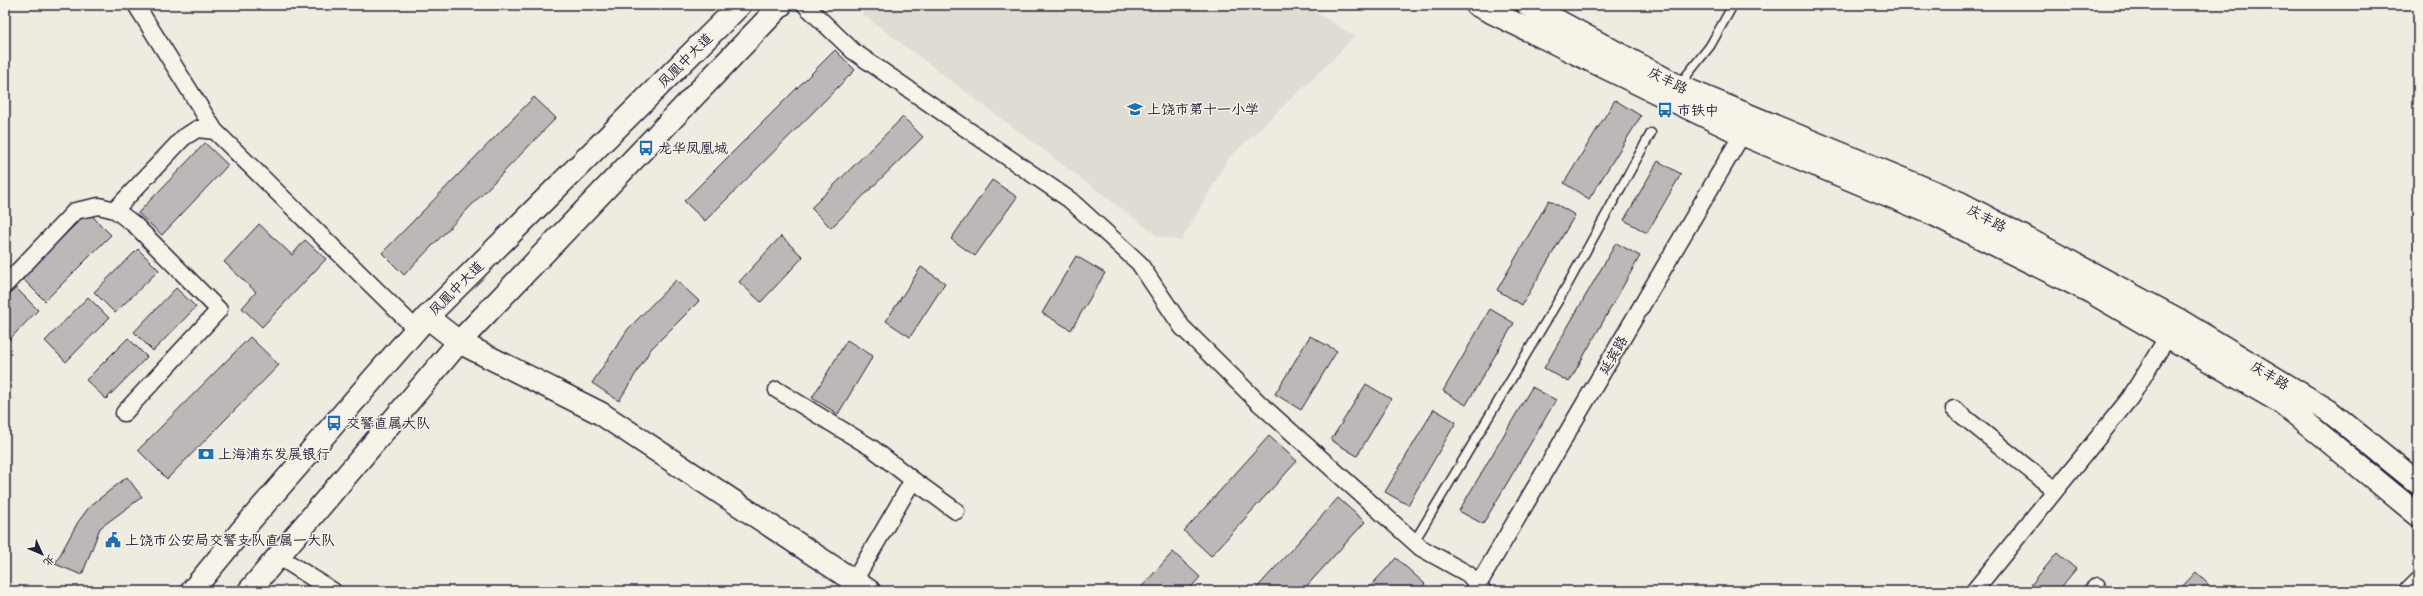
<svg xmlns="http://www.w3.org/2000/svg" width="2423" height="596" font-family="'Balsamiq Sans','LXGW WenKai TC',sans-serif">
<rect width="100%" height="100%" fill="#eeebe1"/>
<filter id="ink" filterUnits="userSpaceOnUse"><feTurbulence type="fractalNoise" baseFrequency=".025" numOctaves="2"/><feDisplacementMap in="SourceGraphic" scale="8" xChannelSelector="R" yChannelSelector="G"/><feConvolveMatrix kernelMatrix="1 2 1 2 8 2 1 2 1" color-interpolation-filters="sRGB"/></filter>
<g filter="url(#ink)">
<!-- built -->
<path fill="#dfdcd4" d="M868 5H1304L1354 36 1333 59 1228 159 1181 241 1158 236 861 13Z"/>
<!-- building -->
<path fill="#bbb8b7" stroke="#22223b" d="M835 50 855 70 705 221 684 201Z
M534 97 556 118 404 275 382 253Z
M1615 100 1641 116 1589 199 1564 183Z
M903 117 923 137 831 228 811 208Z
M205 143 228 165 162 235 138 213Z
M1658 161 1681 174 1647 233 1624 220Z
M992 180 1017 197 975 256 951 239Z
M1549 200 1575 215 1522 305 1497 290Z
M88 212 111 235 45 301 22 278Z
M259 224 292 255 305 240 326 259 262 327 242 308 256 292 224 262Z
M781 236 803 257 761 302 739 282Z
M1616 243 1640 256 1569 382 1544 368Z
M138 249 159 270 115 313 94 292Z
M1076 256 1105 273 1071 330 1042 313Z
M921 267 945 283 910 337 886 321Z
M676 280 699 301 651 349 619 401 592 383 628 329Z
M16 288 38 310 5 344V299Z
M176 288 196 307 153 351 134 332Z
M88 297 109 318 66 362 45 341Z
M1490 309 1514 323 1466 405 1443 391Z
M1310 336 1337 351 1301 410 1275 394Z
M250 337 279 365 167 479 138 450Z
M128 338 147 357 106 399 86 380Z
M847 340 873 356 838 414 812 398Z
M1366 384 1391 399 1357 456 1331 440Z
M1532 387 1556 400 1483 524 1459 511Z
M1434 409 1456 422 1408 505 1385 492Z
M1269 436 1297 461 1211 556 1184 531Z
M127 477 142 497 100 528 82 575 55 564 78 522 90 506Z
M1338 498 1365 522 1302 591H1254Z
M1173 552 1200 577 1188 591H1138Z
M2057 553 2076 569 2058 591H2026Z
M1396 558 1425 584 1419 591H1366Z
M2196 572 2215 591H2178Z"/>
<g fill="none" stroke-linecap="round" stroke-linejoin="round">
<defs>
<path id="lane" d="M1679 85 1710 46 1733 5
M1414 542 1564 291 1651 133"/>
<path id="street" d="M136 5 215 131 416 329
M805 5 853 51 1070 200 1139 263 1182 327 1259 403 1421 548 1468 574 1483 591
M115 210 183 138 197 129 215 131
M5 285 75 211 99 206 115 210 135 225 219 310 124 413
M777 390 872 448 913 480 854 581
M1954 409 2055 490
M913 480 956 511
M278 556 333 591
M1473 591 1478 585 1747 126
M1974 591 2130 398 2173 328
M2092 591 2097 586"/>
<path id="secondary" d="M1477 5 1742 134 1931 213 2091 292 2282 403 2418 515
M1528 5 1678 86 1960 203 2177 319 2329 411 2418 483
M427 317 459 342 600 413 869 591
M2411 591 2418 584"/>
<path id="primary" d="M192 591 242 530 427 317 740 5
M249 591 459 342 781 5"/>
</defs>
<!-- lane casing -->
<use href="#lane" stroke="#22223b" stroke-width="11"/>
<!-- street casing -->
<use href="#street" stroke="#22223b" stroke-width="19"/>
<!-- secondary casing -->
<use href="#secondary" stroke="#22223b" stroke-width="25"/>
<!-- primary casing -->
<use href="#primary" stroke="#22223b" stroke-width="25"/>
<!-- lane -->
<use href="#lane" stroke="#f7f3e8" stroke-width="8"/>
<!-- street -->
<use href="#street" stroke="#f7f3e8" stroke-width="16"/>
<!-- secondary -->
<use href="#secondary" stroke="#f7f3e8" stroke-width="22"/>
<!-- primary -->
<use href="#primary" stroke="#f7f3e8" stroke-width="22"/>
</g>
</g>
<!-- icons -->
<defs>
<symbol id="school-bare" viewBox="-9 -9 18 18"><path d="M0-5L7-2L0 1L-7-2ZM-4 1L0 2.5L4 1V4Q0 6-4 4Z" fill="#1f6fb2" stroke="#f7f3e8" stroke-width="2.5" paint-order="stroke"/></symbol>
<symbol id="bus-bare" viewBox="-9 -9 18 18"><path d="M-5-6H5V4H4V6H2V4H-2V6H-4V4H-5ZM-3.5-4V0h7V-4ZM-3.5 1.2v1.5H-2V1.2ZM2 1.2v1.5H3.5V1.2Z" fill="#1f6fb2" stroke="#f7f3e8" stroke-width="2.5" paint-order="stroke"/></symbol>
<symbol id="bank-bare" viewBox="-9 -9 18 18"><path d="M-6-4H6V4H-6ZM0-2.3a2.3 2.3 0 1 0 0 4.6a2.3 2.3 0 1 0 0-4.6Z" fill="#1f6fb2" stroke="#f7f3e8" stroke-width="2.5" paint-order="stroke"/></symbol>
<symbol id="civic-bare" viewBox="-9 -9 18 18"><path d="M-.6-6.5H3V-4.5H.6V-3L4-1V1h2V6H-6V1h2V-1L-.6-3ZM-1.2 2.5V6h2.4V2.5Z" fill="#1f6fb2" stroke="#f7f3e8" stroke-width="2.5" paint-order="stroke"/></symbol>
</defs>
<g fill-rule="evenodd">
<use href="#school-bare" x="1124" y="98" width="22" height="22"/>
<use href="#bus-bare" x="1654" y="99" width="22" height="22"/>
<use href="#bus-bare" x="635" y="137" width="22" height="22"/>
<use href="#bus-bare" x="323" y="412" width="22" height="22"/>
<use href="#bank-bare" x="195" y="443" width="22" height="22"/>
<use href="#civic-bare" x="102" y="529" width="22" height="22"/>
</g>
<g text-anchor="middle" stroke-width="3" stroke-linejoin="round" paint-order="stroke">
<!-- street labels -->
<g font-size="14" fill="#22223b" stroke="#f7f3e8">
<text transform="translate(685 60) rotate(-45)" y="5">凤凰中大道</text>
<text transform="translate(1668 80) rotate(27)" y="5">庆丰路</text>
<text transform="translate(1987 218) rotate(28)" y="5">庆丰路</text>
<text transform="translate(456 288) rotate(-45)" y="5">凤凰中大道</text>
<text transform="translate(1613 355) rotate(-60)" y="5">延宾路</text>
<text transform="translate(2270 375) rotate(31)" y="5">庆丰路</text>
</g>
<!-- poi labels -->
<g font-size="14" fill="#22223b" stroke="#f7f3e8" text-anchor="start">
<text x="1147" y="114">上饶市第十一小学</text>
<text x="1677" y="115">市铁中</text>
<text x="658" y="153">龙华凤凰城</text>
<text x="346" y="428">交警直属大队</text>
<text x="218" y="459">上海浦东发展银行</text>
<text x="125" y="545">上饶市公安局交警支队直属一大队</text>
</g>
</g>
<!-- margin -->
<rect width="2423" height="596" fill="none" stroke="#f7f3e8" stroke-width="20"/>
<rect x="10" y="10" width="2403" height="576" fill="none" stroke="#22223b" stroke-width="1.5" filter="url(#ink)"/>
<!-- north arrow -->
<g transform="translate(42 554) rotate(134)" stroke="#f7f3e8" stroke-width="3" paint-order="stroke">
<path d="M0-3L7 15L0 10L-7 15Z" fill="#22223b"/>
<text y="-6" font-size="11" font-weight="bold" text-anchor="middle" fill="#22223b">北</text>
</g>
</svg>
